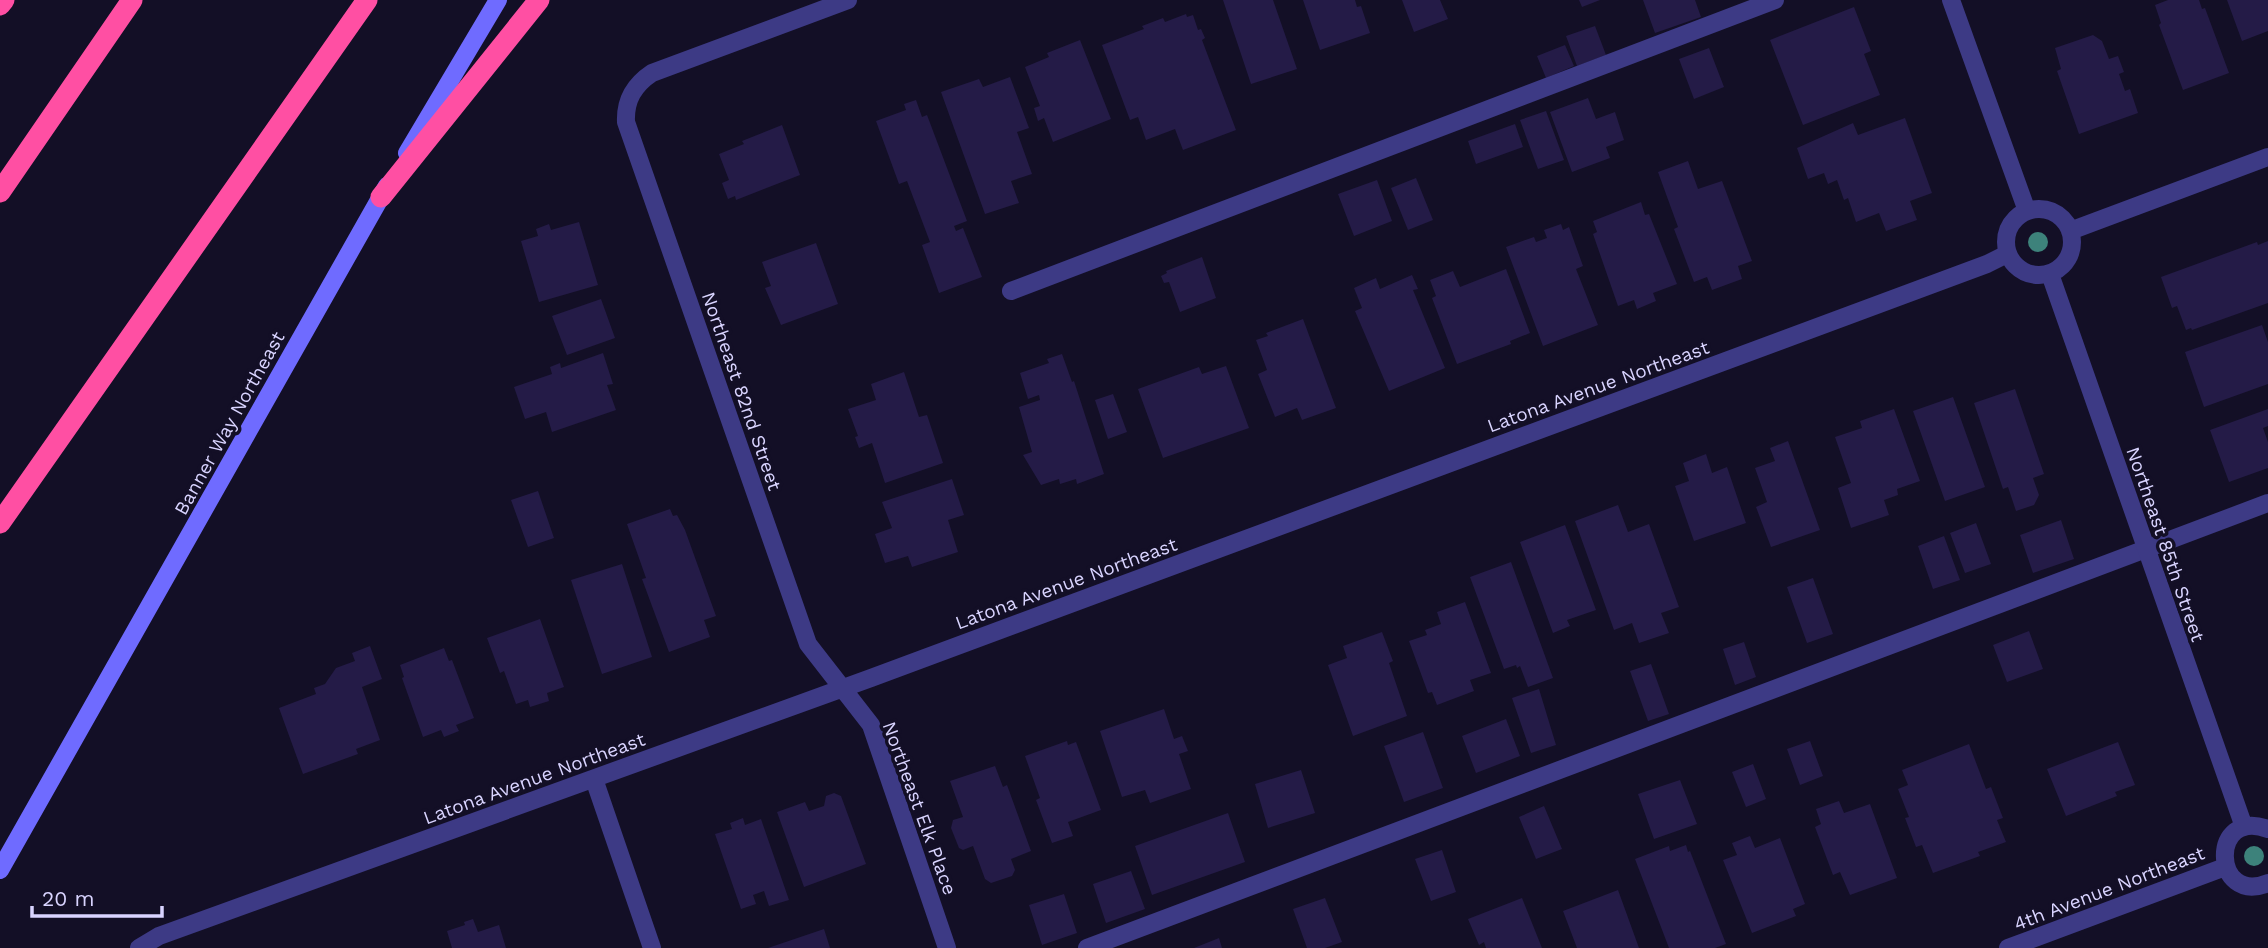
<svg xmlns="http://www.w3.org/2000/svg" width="2268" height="948" font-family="'Work Sans',sans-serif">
<rect width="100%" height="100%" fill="#130f26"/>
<!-- building -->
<path fill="#241b47" d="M1223 0H1273L1297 69 1251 84Z
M1303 0H1355L1357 7 1361 6 1370 33 1320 50Z
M1402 0H1440L1448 19 1414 32Z
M1579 0H1600L1582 7Z
M1643 0H1695L1701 17 1655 33Z
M2168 0H2199L2202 9 2205 8 2229 73 2183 90 2159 25 2161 23 2155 5Z
M2227 0H2268V31L2242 41Z
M1854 7 1871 51 1864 54 1880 95 1803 125 1770 40Z
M1186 14 1187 17 1193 15 1198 30 1201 29 1205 38 1202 40 1236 130 1183 150 1175 129 1146 140 1138 117 1130 120 1102 45 1144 29 1142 26 1163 18 1165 22Z
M1595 26 1606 55 1577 66 1566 36Z
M2093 35 2102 41 2109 59 2118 56 2124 72 2119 74 2125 91 2130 89 2138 113 2079 134 2057 71 2061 69 2055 48Z
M1080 40 1111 119 1053 142 1044 118 1038 121 1034 108 1040 106 1025 67 1049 57 1047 53Z
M1565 45 1574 66 1546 78 1537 56Z
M1709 48 1724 87 1694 99 1679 59Z
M1010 77 1029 128 1017 132 1032 174 1011 181 1019 203 985 214 941 92 979 79 983 87Z
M1588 98 1596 119 1615 112 1624 140 1606 147 1610 158 1572 172 1550 112Z
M916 100 922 117 927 115 967 221 954 226 956 231 963 228 982 277 939 293 922 245 930 242 907 181 899 184 876 121 906 110 904 104Z
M1546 111 1564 160 1538 169 1520 120Z
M1905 118 1932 193 1910 201 1917 220 1886 231 1879 213 1856 222 1848 198 1844 200 1837 180 1828 184 1824 173 1808 179 1797 148 1853 123 1858 135Z
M1515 124 1523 147 1476 164 1468 141Z
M782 125 800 175 736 200 735 196 728 199 722 183 729 180 719 154 744 144 742 141Z
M1688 161 1698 189 1722 181 1752 261 1738 266 1742 279 1712 290 1707 277 1694 282 1674 229 1678 227 1658 172Z
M1416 178 1433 220 1408 230 1391 188Z
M1377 180 1392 221 1354 236 1338 194Z
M1641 202 1645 215 1649 214 1677 284 1653 293 1656 301 1637 309 1634 300 1618 306 1593 234 1597 232 1593 221Z
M579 222 598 285 539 302 521 241 538 236 536 229 549 224 551 230Z
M1561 224 1563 230 1569 227 1583 266 1576 269 1598 325 1543 346 1506 247 1534 237 1536 242 1547 238 1544 230Z
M2268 241V303L2192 330 2191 328 2186 330 2177 306 2172 308 2161 277 2257 242 2258 245Z
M816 243 838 304 781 325 765 288 771 286 762 262Z
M1202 257 1216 298 1180 312 1169 282 1164 283 1161 276 1167 273 1166 271Z
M1506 269 1530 333 1510 341 1511 344 1457 364 1432 298 1436 296 1430 280 1453 271 1460 287Z
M1412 275 1418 289 1413 290 1445 368 1389 391 1355 311 1362 308 1354 288 1376 278 1380 289Z
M601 299 615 338 567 355 552 316Z
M1303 319 1336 408 1302 420 1297 408 1275 417 1258 374 1267 370 1256 340 1268 336 1266 333Z
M2262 325 2268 342V384L2204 407 2185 352Z
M603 353 613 384 607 385 616 410 552 432 546 412 525 419 514 387 552 374 550 367 560 363 561 368Z
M1062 354 1072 382 1074 381 1104 474 1077 484 1076 479 1060 484 1059 479 1041 485 1023 455 1032 452 1019 407 1040 400 1039 395 1028 399 1020 373 1049 363 1047 359Z
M1226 366 1249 428 1163 458 1138 389 1199 367 1202 374Z
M904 372 919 417 927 415 943 463 885 483 872 443 859 448 855 437 858 436 848 409 876 400 871 384Z
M2015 389 2044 474 2033 478 2039 495 2034 505 2016 511 2008 487 2003 489 1974 403Z
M1113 394 1127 432 1108 439 1095 400Z
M1953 397 1985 487 1945 501 1913 411Z
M1894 409 1920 481 1897 489 1898 495 1884 500 1889 515 1851 528 1838 488 1851 483 1835 437 1862 428 1860 421Z
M2268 409V426L2263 428 2268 442V468L2229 482 2210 430Z
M1788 441 1820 530 1771 547 1756 507 1767 502 1755 468 1775 461 1770 448Z
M1706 454 1712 473 1727 467 1746 523 1694 541 1675 486 1689 481 1683 463Z
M952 479 964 515 948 520 958 552 912 567 908 556 885 563 875 534 892 528 882 502Z
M538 491 554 538 528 547 511 500Z
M1618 505 1628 532 1649 524 1679 607 1661 613 1669 633 1639 643 1632 623 1614 630 1575 521Z
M670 509 673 516 677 515 685 530 716 616 704 620 710 637 669 652 642 579 646 578 627 524Z
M2061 520 2074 559 2033 573 2020 535Z
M1976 523 1991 564 1965 573 1950 533Z
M1565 525 1596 610 1567 620 1570 626 1553 633 1520 542Z
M1944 536 1960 580 1933 589 1918 546Z
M1511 562 1553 678 1528 687 1520 666 1517 668 1516 665 1504 669 1470 577Z
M622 564 652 657 602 674 571 580Z
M1813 578 1833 634 1807 643 1787 587Z
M1465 602 1491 673 1470 680 1474 691 1437 705 1432 692 1428 693 1409 641 1427 635 1425 630 1441 624 1437 612Z
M540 619 564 687 547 693 549 701 530 707 528 700 516 704 504 671 500 673 487 638Z
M2029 631 2043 669 2007 682 1993 645Z
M1382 632 1393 661 1389 663 1407 716 1353 736 1328 665 1347 658 1343 646Z
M1744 642 1756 677 1735 685 1723 649Z
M370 646 382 679 362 687 380 740 356 749 358 754 303 774 279 708 316 694 314 688 325 684 336 668 355 661 352 653Z
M444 648 449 661 452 660 474 718 456 725 459 731 444 737 441 730 423 737 402 678 404 677 400 665Z
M1651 664 1669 714 1648 721 1630 671Z
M1539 689 1556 745 1531 753 1512 698Z
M1164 709 1174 739 1182 736 1188 751 1179 754 1191 789 1150 803 1145 790 1122 797 1100 731Z
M1506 719 1520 756 1476 773 1462 736Z
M1423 732 1443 788 1404 802 1384 746Z
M1067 741 1068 745 1076 742 1101 810 1068 822 1073 836 1052 843 1036 800 1040 798 1025 756Z
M1810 741 1823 776 1800 785 1787 749Z
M2118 742 2135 785 2115 792 2117 796 2066 816 2047 769Z
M1969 744 1986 789 1991 787 2003 818 1997 820 2006 842 1978 852 1980 856 1933 873 1922 845 1916 847 1905 818 1909 817 1898 789 1908 785 1902 770Z
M1753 764 1766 799 1746 807 1732 772Z
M995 766 1003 787 1007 785 1031 851 1011 859 1015 870 1012 876 991 883 985 879 973 846 963 850 959 848 951 828 953 820 963 817 950 781Z
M1301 770 1315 813 1268 828 1255 784Z
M1680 780 1697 824 1654 839 1638 794Z
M834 793 841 796 866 864 804 887 777 812 805 802 809 811 824 806 826 796Z
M1839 801 1844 813 1870 804 1897 878 1850 895 1840 872 1833 875 1815 827 1821 824 1816 809Z
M1544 806 1562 849 1536 859 1519 817Z
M1228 813 1245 862 1152 895 1135 846Z
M743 818 745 825 761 819 789 900 769 906 764 891 753 895 756 904 741 909 715 834 732 829 730 823Z
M1750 836 1755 848 1780 838 1805 904 1793 909 1796 916 1752 933 1723 860 1737 855 1732 843Z
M1686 845 1688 852 1690 851 1726 944 1715 948H1669L1635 859 1669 846 1670 851Z
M1442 850 1456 892 1431 901 1415 859Z
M1131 871 1145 909 1106 923 1093 884Z
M1618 890 1639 948H1577L1563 911Z
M1064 894 1077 933 1042 945 1029 905Z
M1325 898 1342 942 1325 948H1307L1293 909Z
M1522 898 1542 948H1486L1484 942 1479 945 1468 919Z
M473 919 478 932 499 925 506 948H452L447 931 465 925 464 922Z
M824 929 830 948H768Z
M1219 938 1222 948H1194Z"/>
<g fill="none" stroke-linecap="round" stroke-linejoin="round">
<!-- lane -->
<path stroke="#3d3a85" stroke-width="18" d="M1011 291 1775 0
M1087 948 2268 503"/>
<!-- street -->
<path stroke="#3d3a85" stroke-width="18" d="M848 0 652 73C634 85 625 100 626 122L808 644 871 725 947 948
M1951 0 2027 211
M2006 242a33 33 0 1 1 66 0a33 33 0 1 1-66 0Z
M2070 231 2268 157
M2050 274 2244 827
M594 779 652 948
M2268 829C2209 807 2212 906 2268 883
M139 948 159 936 871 678 1987 264 2007 254
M2008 948 2225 867"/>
<!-- secondary -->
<path stroke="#6f6bff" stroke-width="18" d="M407 153 498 0
M0 870 387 186"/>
<!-- highway -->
<path stroke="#ff4fa3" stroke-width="21" d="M0 5 4 0
M0 192 132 0
M381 197 539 0
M0 523 367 0"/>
</g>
<!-- trees -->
<g fill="#3d827b">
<circle cx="2038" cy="242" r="10"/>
<circle cx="2254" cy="856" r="10"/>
</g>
<g text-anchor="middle" stroke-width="7" stroke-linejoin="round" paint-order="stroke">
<!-- street labels -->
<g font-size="19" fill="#d9d4ff" stroke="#130f26">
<text transform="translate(1598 386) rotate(-20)" y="7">Latona Avenue Northeast</text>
<text transform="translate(742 391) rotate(71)" y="7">Northeast 82nd Street</text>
<text transform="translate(229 423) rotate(-61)" y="7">Banner Way Northeast</text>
<text transform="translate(2166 544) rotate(71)" y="7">Northeast 85th Street</text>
<text transform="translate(1066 583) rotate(-20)" y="7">Latona Avenue Northeast</text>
<text transform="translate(534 778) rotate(-20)" y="7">Latona Avenue Northeast</text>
<text transform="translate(920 808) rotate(70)" y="7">Northeast Elk Place</text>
<text transform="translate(2109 888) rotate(-21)" y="7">4th Avenue Northeast</text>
</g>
</g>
<!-- scale -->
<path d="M32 906v10h130v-10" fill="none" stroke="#d9d4ff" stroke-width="3.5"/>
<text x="42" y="906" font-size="21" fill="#d9d4ff" stroke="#130f26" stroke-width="5" paint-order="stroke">20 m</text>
</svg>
